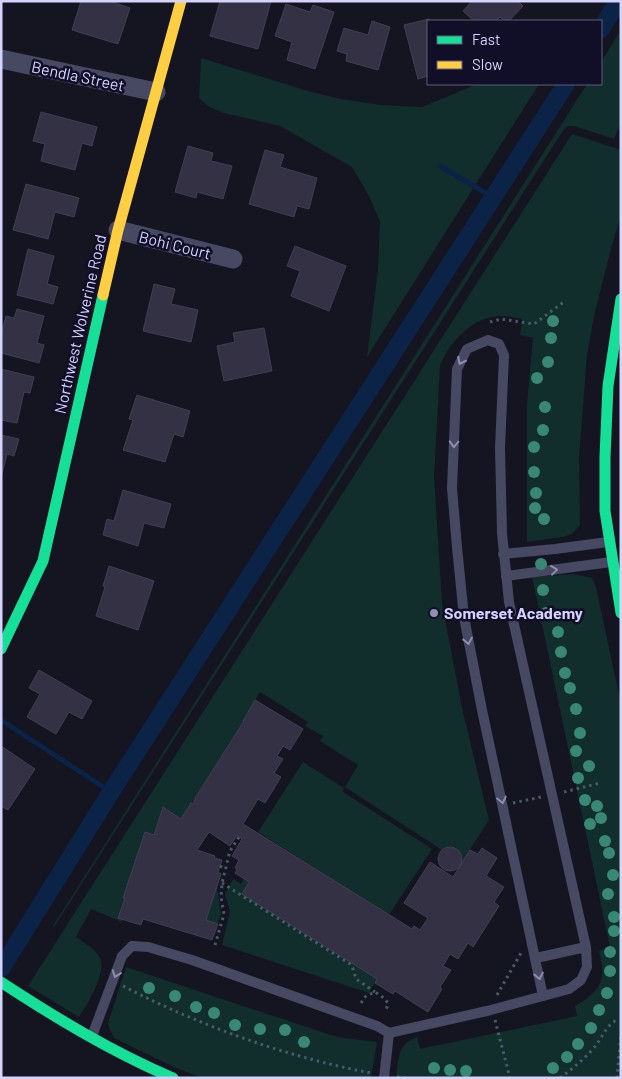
<svg xmlns="http://www.w3.org/2000/svg" width="622" height="1079" font-family="Barlow,sans-serif">
<rect width="100%" height="100%" fill="#151421"/>
<!-- green -->
<path fill="#112d2c" d="M621 30V123L614 139 574 126H568L564 129 54 927 53 926 587 84H601V62Z
M201 58 308 91 341 99 382 105 422 107 475 85 539 84 367 357 378 269 380 222 369 196 352 167 280 126 223 113 208 106 199 98Z
M572 134 621 150V216L612 245 595 312 587 355 579 458 580 525 572 534 563 537 527 542V404L533 338 520 335 522 319C515 318 508 316 502 316 473 316 450 341 440 366L434 477 442 603 462 708 489 820 460 865 462 855 456 848 448 847 442 850 345 787 358 765 320 741 323 736 305 726 308 722 260 692 243 720 244 722 195 797 196 798 193 804 191 803 181 819 163 807 154 835 145 832 123 898H125L119 918 122 919V922L91 909 76 937C83 942 96 949 100 958 107 972 87 1005 79 1017L28 986Z
M573 574 592 578 596 587 621 704V1078H396C398 1060 398 1043 417 1037L420 1049 577 1016 575 1006C600 992 607 980 599 951L610 947 532 577Z
M303 762 344 788 343 792 432 849 389 915 258 832Z
M233 879 241 884 244 879 249 882 242 894 377 979 369 993 222 945 230 911 225 894Z
M217 887 221 914 218 924 206 920Z
M126 967 337 1037 377 1042 371 1078H202L174 1067 114 1038 110 1030 108 1023Z"/>
<g fill="none" stroke-linecap="round" stroke-linejoin="round">
<!-- stream -->
<path stroke="#0a2347" stroke-width="5" d="M440 166 494 198
M1 720 111 792"/>
<!-- canal -->
<path stroke="#0a2347" stroke-width="18" d="M601 29 618 1
M1 969 111 792 566 84"/>
</g>
<!-- building -->
<path fill="#333143" stroke="#413e56" d="M81 1H109L130 8 118 44 72 30Z
M220 1H271L258 49 210 36Z
M472 1H518L523 6 509 21H505L500 17 496 21H474L463 11Z
M286 4 310 12 313 5 334 12 315 69 287 60 292 42 275 36Z
M429 19 428 76 418 79 404 25Z
M372 21 390 27 378 70 346 61 347 54 337 51 344 28 368 35Z
M41 112 97 127 92 146 82 143 75 170 41 161 45 144 33 141Z
M188 146 213 153 211 161 232 166 223 199 197 192 196 198 175 192Z
M265 150 284 155 280 167 317 178 309 209 297 206 294 217 249 204Z
M26 184 79 198 74 217 55 212 48 239 13 230Z
M295 246 346 266 329 311 291 296 300 271 287 266Z
M28 249 54 256 47 284 58 287 53 304 17 295Z
M154 284 175 289 171 304 198 310 191 342 143 331Z
M17 309 44 316 37 343 44 345 39 363 1 353V335L6 316 14 318Z
M264 328 272 371 224 381 217 346 235 342 233 333Z
M1 369 34 377 30 393 24 392 17 423 1 420Z
M137 395 190 411 183 437 174 434 165 462 123 450 133 420 129 419Z
M1 435 19 439 14 456 7 454 1 478Z
M123 490 171 504 164 528 144 523 138 546 103 535 107 519 114 521Z
M109 566 154 581 138 630 96 616 105 587 103 586Z
M39 670 92 701 82 719 69 712 56 734 27 717 40 694 29 688Z
M255 700 303 729 290 750 283 746 277 756 283 759 274 773 281 777 265 803 258 799 243 824 412 929 414 926 420 930 428 918 404 903 430 862 453 877 470 850 478 854 482 848 497 858 486 876 504 887 494 902 499 906 473 947 468 943 458 959 450 954 443 966 451 970 440 987 442 989 428 1012 395 991 393 994 375 983 377 979 242 894 249 882 235 873 237 869 235 868 239 860 232 856 242 839 237 835 230 846 209 832 197 850 215 856 214 858 222 860 218 872 221 874 206 920 218 924 212 940 143 919 141 925 118 918 125 898H123L145 832 154 835 163 807 181 819 191 803 193 804 196 798H195L244 721H243Z
M1 746 35 769 8 810 1 806Z
M438 859a12 12 0 1 1 24 0a12 12 0 1 1-24 0Z"/>
<g fill="none" stroke-linecap="round" stroke-linejoin="round">
<!-- path -->
<path stroke="#485b69" stroke-width="3" stroke-dasharray="2.5 4" stroke-linecap="butt" d="M490 322 501 319 534 324 565 301
M564 792 600 783
M513 803 541 797
M220 866 226 869
M222 883 350 964 353 969 356 979 375 992
M215 945 224 914 221 897 222 883 230 851 239 837
M123 986C200 1026 287 1057 371 1073
M497 995 521 953
M361 1003 366 996 375 992 384 998 388 1003 386 1011
M495 1020 510 1078
M397 1077 408 1078
M560 1078C572 1069 583 1060 593 1049 602 1039 605 1026 618 1019
M617 1078 621 1033"/>
<!-- lane -->
<path stroke="#474862" stroke-width="10" d="M503 554 555 549 608 542
M506 576 611 562
M536 958 586 947
M389 1033 487 1011 569 989 581 980 587 967 586 947 509 602 502 533 500 448 504 355 499 344 488 340 467 349 457 369 452 488 457 547 464 617 482 710 543 996
M92 1036 122 956 132 946 148 947 192 960 377 1026 389 1033 384 1078"/>
<!-- street -->
<path stroke="#474862" stroke-width="19" d="M1 59 156 92
M118 230 233 259"/>
<!-- fast -->
<path stroke="#16e098" stroke-width="11" d="M621 299 608 386 605 457V511L621 613
M1 649 43 561 103 295
M1 982C56 1018 112 1052 173 1078"/>
<!-- slow -->
<path stroke="#ffcf43" stroke-width="11" d="M103 295 118 230 181 1"/>
</g>
<!-- trees -->
<g fill="#398876">
<circle cx="553" cy="321" r="6"/>
<circle cx="551" cy="338" r="6"/>
<circle cx="548" cy="362" r="6"/>
<circle cx="537" cy="378" r="6"/>
<circle cx="545" cy="407" r="6"/>
<circle cx="543" cy="430" r="6"/>
<circle cx="534" cy="447" r="6"/>
<circle cx="534" cy="472" r="6"/>
<circle cx="536" cy="493" r="6"/>
<circle cx="535" cy="508" r="6"/>
<circle cx="544" cy="519" r="6"/>
<circle cx="541" cy="564" r="6"/>
<circle cx="543" cy="590" r="6"/>
<circle cx="546" cy="613" r="6"/>
<circle cx="558" cy="632" r="6"/>
<circle cx="561" cy="652" r="6"/>
<circle cx="565" cy="673" r="6"/>
<circle cx="570" cy="688" r="6"/>
<circle cx="576" cy="709" r="6"/>
<circle cx="580" cy="733" r="6"/>
<circle cx="576" cy="751" r="6"/>
<circle cx="589" cy="766" r="6"/>
<circle cx="578" cy="778" r="6"/>
<circle cx="585" cy="800" r="6"/>
<circle cx="597" cy="806" r="6"/>
<circle cx="601" cy="818" r="6"/>
<circle cx="590" cy="824" r="6"/>
<circle cx="605" cy="841" r="6"/>
<circle cx="609" cy="853" r="6"/>
<circle cx="613" cy="875" r="6"/>
<circle cx="608" cy="894" r="6"/>
<circle cx="614" cy="917" r="6"/>
<circle cx="614" cy="931" r="6"/>
<circle cx="610" cy="952" r="6"/>
<circle cx="610" cy="971" r="6"/>
<circle cx="149" cy="988" r="6"/>
<circle cx="607" cy="993" r="6"/>
<circle cx="175" cy="996" r="6"/>
<circle cx="196" cy="1007" r="6"/>
<circle cx="599" cy="1010" r="6"/>
<circle cx="214" cy="1013" r="6"/>
<circle cx="235" cy="1025" r="6"/>
<circle cx="591" cy="1028" r="6"/>
<circle cx="260" cy="1029" r="6"/>
<circle cx="285" cy="1030" r="6"/>
<circle cx="304" cy="1042" r="6"/>
<circle cx="578" cy="1044" r="6"/>
<circle cx="567" cy="1057" r="6"/>
<circle cx="434" cy="1068" r="6"/>
<circle cx="553" cy="1068" r="6"/>
<circle cx="450" cy="1070" r="6"/>
<circle cx="466" cy="1071" r="6"/>
</g>
<!-- one-way arrows -->
<defs><path id="oneway-chevron" d="M-2-3.5L2.5 0L-2 3.5" fill="none" stroke-width="1.6" stroke-linecap="round" stroke-linejoin="round" transform="scale(1.25)"/></defs>
<g stroke="#8e8eb0">
<use href="#oneway-chevron" transform="translate(461 361) rotate(117)"/>
<use href="#oneway-chevron" transform="translate(454 444) rotate(92)"/>
<use href="#oneway-chevron" transform="translate(554 570) rotate(-7)"/>
<use href="#oneway-chevron" transform="translate(468 641) rotate(79)"/>
<use href="#oneway-chevron" transform="translate(502 800) rotate(77)"/>
<use href="#oneway-chevron" transform="translate(116 974) rotate(110)"/>
<use href="#oneway-chevron" transform="translate(539 976) rotate(78)"/>
</g>
<!-- markers -->
<circle fill="#9290b1" stroke="#110e27" stroke-width="2" cx="434" cy="613" r="5"/>
<g text-anchor="middle" stroke-width="5" stroke-linejoin="round" paint-order="stroke">
<!-- street labels -->
<g font-size="16" fill="#d6d3ff" stroke="#110e27">
<text transform="translate(78 76) rotate(12)" y="6">Bendla Street</text>
<text transform="translate(175 245) rotate(14)" y="6">Bohi Court</text>
<text transform="translate(80 324) rotate(-77)" y="6">Northwest Wolverine Road</text>
</g>
<!-- poi labels -->
<g font-size="16" font-weight="bold" fill="#d6d3ff" stroke="#110e27" text-anchor="start">
<text x="444" y="619">Somerset Academy</text>
</g>
</g>
<!-- border -->
<rect width="622" height="1079" fill="none" stroke="#d6d3ff" stroke-width="5"/>
<!-- legend -->
<rect x="427" y="20" width="175" height="65" fill="#110e27" stroke="#605d7d"/>
<rect x="437" y="36" width="25" height="8" fill="#16e098" stroke="#605d7d"/>
<text x="472" y="45" font-size="15" fill="#d6d3ff">Fast</text>
<rect x="437" y="61" width="25" height="8" fill="#ffcf43" stroke="#605d7d"/>
<text x="472" y="70" font-size="15" fill="#d6d3ff">Slow</text>
</svg>
